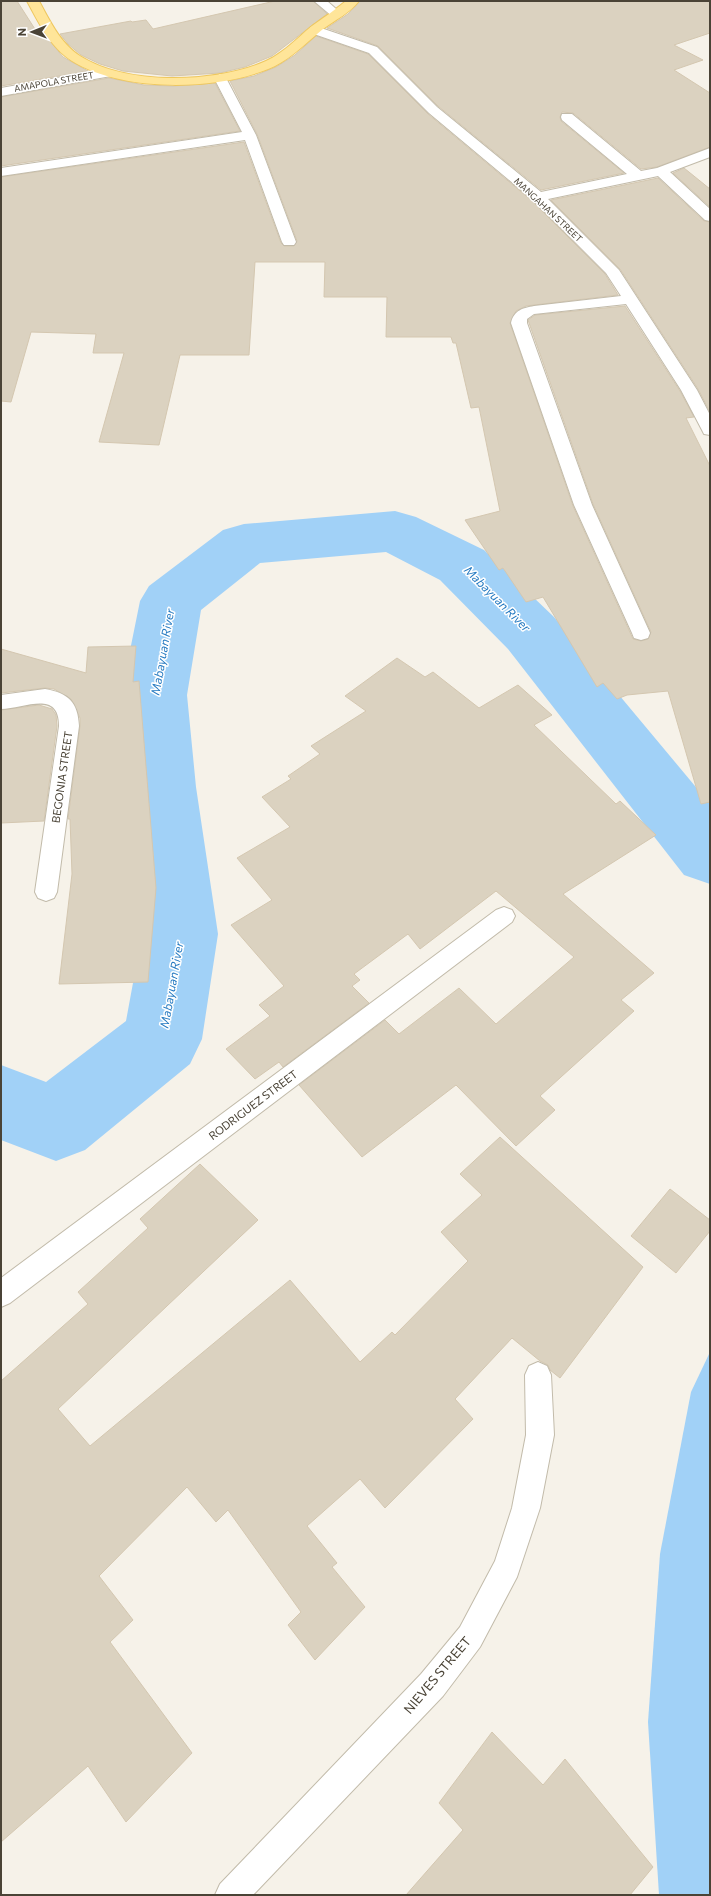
<svg xmlns="http://www.w3.org/2000/svg" width="711" height="1896" font-family="Commissioner,sans-serif">
<rect width="100%" height="100%" fill="#f6f2e9"/>
<!-- water -->
<path fill="#a1d1f7" d="M710 1352V1895H659L648 1722 660 1554 691 1392Z"/>
<g fill="none" stroke-linecap="round" stroke-linejoin="round">
<!-- river -->
<path fill="#a1d1f7" fill-rule="evenodd" d="M395 511 416 517 484 550 554 617 710 804V884L684 875 508 649 440 580 386 552 260 563 201 610 187 695 196 787 218 934 202 1039 190 1064 85 1150 56 1161 1 1140V1065L46 1082 126 1021 142 934 126 787 121 695 140 601 149 586 223 530 244 524Z"/>
</g>
<!-- building -->
<path fill="#dbd2c0" stroke="#d4c7b0" d="M1 1H17L40 37 46 36 63 57 88 71 1 86Z
M275 1H313L327 14 272 56 245 67 220 73 172 76 123 71 100 64 81 55 68 44 60 34 131 21 132 22 146 20 153 29Z
M360 1H710V33L674 45 703 60 674 70 710 93V147L657 167 641 169 573 113 562 112 560 117 561 121 624 173 541 190 438 106 378 46 327 28 348 14Z
M316 36 368 54 428 114 532 201 605 274 618 295 526 306 516 311 510 323 573 506 633 639 641 641 648 639 651 632 593 504 528 320 535 315 625 306 680 391 694 417 686 418 710 466V802L701 804 668 691 627 695 617 699 603 683 597 687 543 597 526 602 503 568 499 570 465 520 500 511 479 407 471 408 456 343H453L451 337H386L387 297H324L325 262H255L249 355H180L159 445 99 442 124 353H93L96 334 31 332 11 402 1 401V177L244 142 281 243 284 246H294L297 241 257 134 230 81 254 76 276 67 295 55Z
M109 78 144 85 173 86 215 83 240 131 1 166V97Z
M684 168 710 189V207L673 173Z
M658 178 704 221 710 222V412L698 389 620 269 551 200Z
M136 646 133 682 139 681 156 888 148 982 59 984 72 874 70 819H68L80 726V718L71 699 54 689 45 688 1 693V649L86 673 88 647Z
M397 658 425 677 433 672 479 708 518 685 552 715 534 725 616 804 620 801 656 835 563 894 654 973 621 1000 634 1011 540 1096 555 1110 516 1146 456 1085 362 1157 299 1085 385 1020 399 1034 459 988 496 1024 574 957 496 891 420 949 408 934 354 974 360 980 352 986 369 1003 283 1067 279 1062 255 1079 226 1049 270 1016 259 1005 284 986 231 925 272 900 237 858 290 827 262 797 291 779 288 776 320 754 311 746 366 711 345 696Z
M39 705 52 709 56 715 57 726 44 821 1 823V710Z
M500 1137 643 1267 560 1378 550 1370 548 1365 540 1361 512 1338 455 1399 473 1419 385 1508 360 1479 307 1526 337 1563 332 1567 365 1607 315 1660 288 1625 301 1612 228 1510 216 1522 187 1487 99 1576 133 1620 110 1642 192 1753 126 1822 88 1766 1 1842V1381L88 1304 78 1292 148 1228 140 1219 200 1164 258 1220 58 1409 90 1446 290 1280 360 1362 392 1332 395 1335 468 1261 441 1232 482 1195 460 1174Z
M670 1189 710 1220V1231L676 1273 631 1236Z
M492 1732 543 1785 565 1759 653 1867 630 1895H406L463 1830 439 1803Z"/>
<g fill="none" stroke-linecap="round" stroke-linejoin="round">
<defs>
<path id="minor" d="M314 1H327L343 15 337 18 333 17Z
M315 26 377 47 437 107 541 192 627 174 562 120 561 117 562 114H572L641 171 657 168 710 148V157L670 172 710 209V221L705 220 658 176 548 199 619 270 697 390 710 415V435L704 434 702 430 681 390 626 304 534 314 527 319V323L592 505 650 633 648 638 641 640 634 638 632 633 574 505 511 323C514 310 523 308 534 306L621 296 606 273 533 200 429 113 369 53 311 33 309 30 311 27Z
M107 69 113 73 111 76 1 96V88Z
M220 74 226 78 256 135 296 242 294 245H284L282 242 245 140 1 176V168L242 132 214 78Z
M45 689C68 693 78 702 79 726L57 892 54 898 46 901 38 898 35 892 59 726C59 689 24 709 1 709V695Z
M504 907 512 910 515 916 512 922 10 1303 1 1307V1278L496 910Z
M538 1362 547 1366 551 1375 554 1435 540 1508 517 1577 480 1647 443 1696 253 1895H215L220 1884 421 1674 460 1627 495 1561 512 1508 526 1435 525 1375 529 1366Z"/>
<path id="major" d="M27 1H39C50 21 60 43 80 56 128 86 216 83 266 61 284 53 297 38 312 26 323 18 335 10 346 1H359C350 13 335 20 323 29 307 42 293 57 275 66 222 91 123 93 72 61 50 47 39 23 27 1Z"/>
</defs>
<!-- minor casing -->
<use href="#minor" stroke="#c2bbaa" stroke-width="2"/>
<!-- major casing -->
<use href="#major" stroke="#eec75f" stroke-width="2"/>
<!-- minor -->
<use href="#minor" fill="#fff" fill-rule="evenodd"/>
<!-- major -->
<use href="#major" fill="#ffe599" fill-rule="evenodd"/>
</g>
<g text-anchor="middle" stroke-width="3" stroke-linejoin="round" paint-order="stroke">
<!-- far-street labels -->
<g font-size="9" fill="#4a4336" stroke="#fff">
<text transform="translate(54 82) rotate(-10)" y="3">AMAPOLA STREET</text>
<text transform="translate(548 210) rotate(43)" y="3">MANGAHAN STREET</text>
</g>
<!-- street labels -->
<g font-size="11" fill="#4a4336" stroke="#fff">
<text transform="translate(62 777) rotate(-82)" y="4">BEGONIA STREET</text>
<text transform="translate(253 1105) rotate(-37)" y="4">RODRIGUEZ STREET</text>
</g>
<!-- water labels -->
<g font-size="12" font-style="italic" fill="#257ac1" stroke="#fff">
<text transform="translate(497 599) rotate(45)" y="4">Mabayuan River</text>
<text transform="translate(163 652) rotate(-80)" y="4">Mabayuan River</text>
<text transform="translate(172 985) rotate(-80)" y="4">Mabayuan River</text>
</g>
<!-- near-street labels -->
<g font-size="13" fill="#4a4336" stroke="#fff">
<text transform="translate(437 1675) rotate(-50)" y="5">NIEVES STREET</text>
</g>
</g>
<!-- border -->
<rect width="711" height="1896" fill="none" stroke="#4a4336" stroke-width="4"/>
<!-- north arrow -->
<g transform="translate(32 32) rotate(269)" stroke="#ffffff" stroke-width="3" paint-order="stroke">
<path d="M0-3L7 15L0 10L-7 15Z" fill="#4a4336"/>
<text y="-6" font-size="11" font-weight="bold" text-anchor="middle" fill="#4a4336">N</text>
</g>
</svg>
